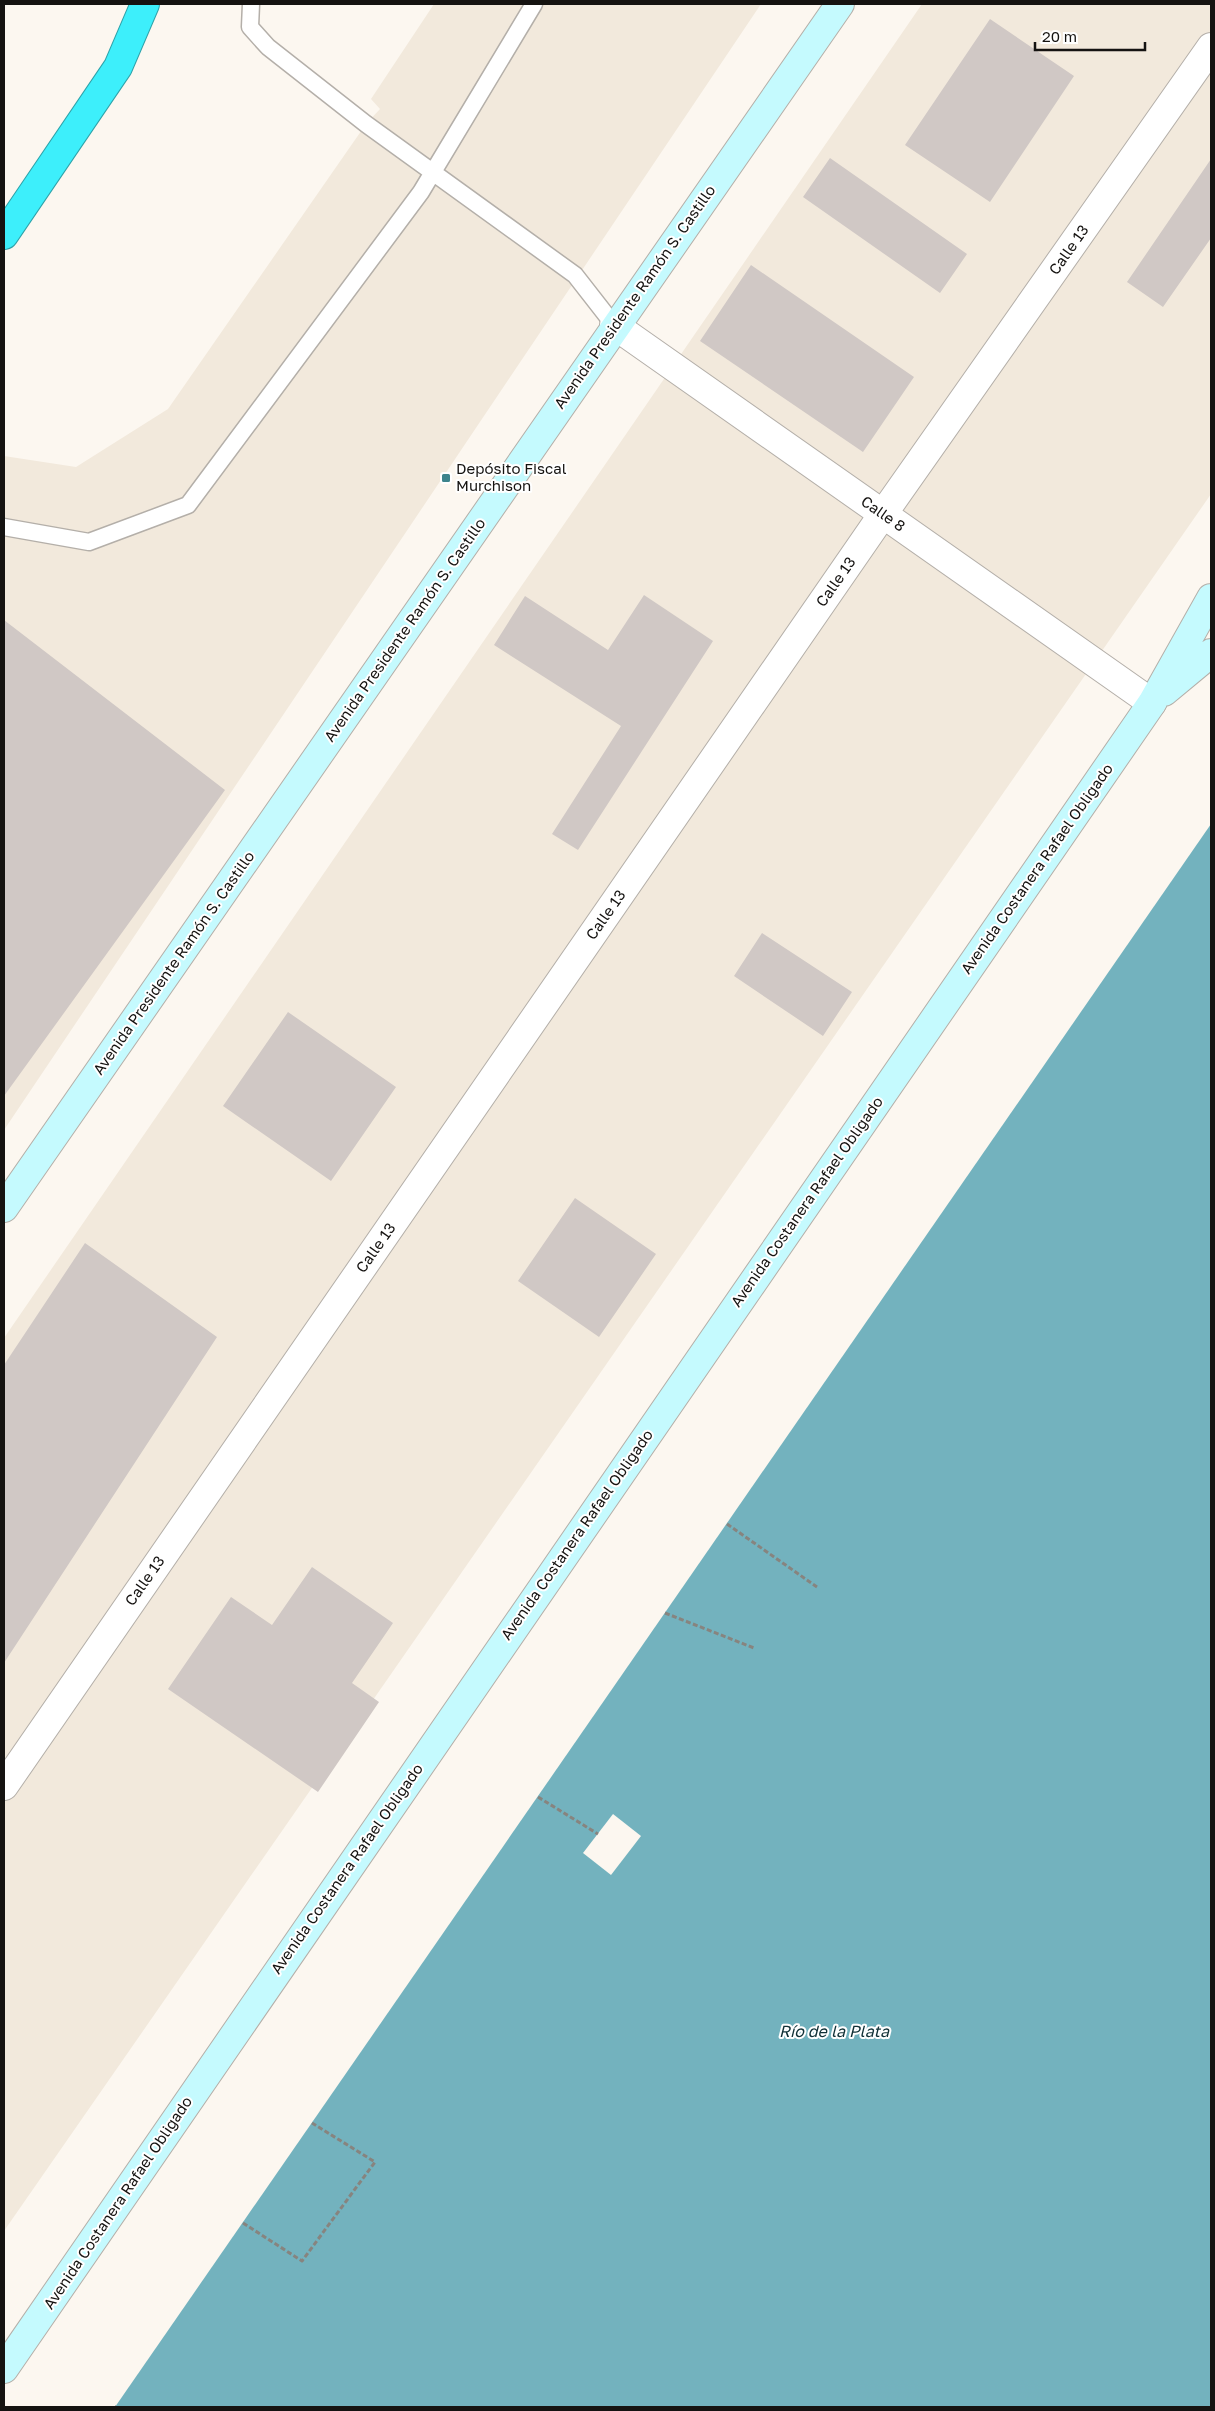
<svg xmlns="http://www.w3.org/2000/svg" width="1215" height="2411" font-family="'Golos Text',sans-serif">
<rect width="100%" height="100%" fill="#fcf7f0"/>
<!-- built -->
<path fill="#f2e9dc" d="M434 4H761L4 1130V456L76 467 168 409 366 124 380 109 371 99Z
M922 4H1211V494L4 2231V1338Z"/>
<!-- water -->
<path fill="#73b2be" d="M1211 824V2407H115Z"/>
<!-- pier -->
<path fill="#fcf7f0" d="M613 1814 641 1836 611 1875 583 1853Z"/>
<!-- building -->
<path fill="#d0c8c5" d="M990 19 1074 76 990 202 905 145Z
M830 158 967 254 940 293 803 197Z
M1211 159V238L1163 307 1127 282Z
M751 265 914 377 863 452 700 341Z
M644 595 713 641 578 850 552 834 621 726 494 645 525 596 608 650Z
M4 620 225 790 4 1096Z
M762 933 852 992 823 1036 734 976Z
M288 1012 396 1087 331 1181 223 1106Z
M575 1198 656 1254 599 1337 518 1281Z
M85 1243 217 1337 4 1663V1365Z
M312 1567 393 1623 352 1683 379 1702 318 1792 168 1689 231 1597 272 1625Z"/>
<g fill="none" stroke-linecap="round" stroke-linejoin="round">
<defs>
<path id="service" d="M251 4 250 27 268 47 366 124 575 275 614 325
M4 527 89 542 188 505 421 192 534 4"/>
<path id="minor" d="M614 325 1152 703
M4 1786 883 514 1211 47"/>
<path id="secondary" d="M1164 692 1211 653
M4 1208C283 806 559 403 840 4
M4 2369 1152 703 1211 598"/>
<path id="motorway" d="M4 235 118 67 145 4"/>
</defs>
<!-- service casing -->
<use href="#service" stroke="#b4afa9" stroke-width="19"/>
<!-- minor casing -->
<use href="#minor" stroke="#b4afa9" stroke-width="30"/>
<!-- secondary casing -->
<use href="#secondary" stroke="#b4afa9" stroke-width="30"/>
<!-- motorway casing -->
<use href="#motorway" stroke="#2fa2a9" stroke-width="30"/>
<!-- path -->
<path stroke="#87847f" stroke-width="3" stroke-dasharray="5 2.5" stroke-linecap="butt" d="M727 1524 817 1587
M665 1613 754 1648
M538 1797 598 1834
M243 2223 302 2261 375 2162 312 2123
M115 2407H116"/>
<!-- service -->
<use href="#service" stroke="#fff" stroke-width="16"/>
<!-- minor -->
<use href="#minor" stroke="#fff" stroke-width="28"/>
<!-- secondary -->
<use href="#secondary" stroke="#c5fafe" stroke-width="28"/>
<!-- motorway -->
<use href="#motorway" stroke="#3deffb" stroke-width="28"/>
</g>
<!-- markers -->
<rect fill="#3d848c" stroke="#fff" stroke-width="2" x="441" y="473" width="10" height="10" rx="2.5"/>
<g text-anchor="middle" stroke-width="4" stroke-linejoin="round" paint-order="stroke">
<!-- street labels -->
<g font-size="15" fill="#151311" stroke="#fff">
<text transform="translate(1069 250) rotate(-55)" y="5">Calle 13</text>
<text transform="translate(635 297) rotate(-55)" y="5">Avenida Presidente Ramón S. Castillo</text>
<text transform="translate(883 514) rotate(35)" y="5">Calle 8</text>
<text transform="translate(836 582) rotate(-55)" y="5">Calle 13</text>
<text transform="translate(405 630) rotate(-55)" y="5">Avenida Presidente Ramón S. Castillo</text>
<text transform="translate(1037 869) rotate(-55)" y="5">Avenida Costanera Rafael Obligado</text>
<text transform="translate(606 915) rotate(-55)" y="5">Calle 13</text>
<text transform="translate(174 963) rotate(-55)" y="5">Avenida Presidente Ramón S. Castillo</text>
<text transform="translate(807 1202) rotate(-55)" y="5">Avenida Costanera Rafael Obligado</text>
<text transform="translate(376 1248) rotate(-55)" y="5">Calle 13</text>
<text transform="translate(577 1535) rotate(-55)" y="5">Avenida Costanera Rafael Obligado</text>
<text transform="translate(145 1581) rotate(-55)" y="5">Calle 13</text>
<text transform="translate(347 1869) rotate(-55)" y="5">Avenida Costanera Rafael Obligado</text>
<text transform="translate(118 2203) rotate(-56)" y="5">Avenida Costanera Rafael Obligado</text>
</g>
<!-- poi labels -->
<g font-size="15" fill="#151311" stroke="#fff" text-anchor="start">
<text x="456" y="474">Depósito Fiscal<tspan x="456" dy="17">Murchison</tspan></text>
</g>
<!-- water labels -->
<g font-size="16" font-style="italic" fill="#103036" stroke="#fff">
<text x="834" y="2037">Río de la Plata</text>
</g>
</g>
<!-- border -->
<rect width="1215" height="2411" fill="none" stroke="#151311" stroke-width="10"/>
<!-- scale -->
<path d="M1035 42v8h110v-8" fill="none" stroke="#151311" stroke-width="2.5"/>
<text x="1042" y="42" font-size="15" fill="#151311" stroke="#ffffff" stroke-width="4" paint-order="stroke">20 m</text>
</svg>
